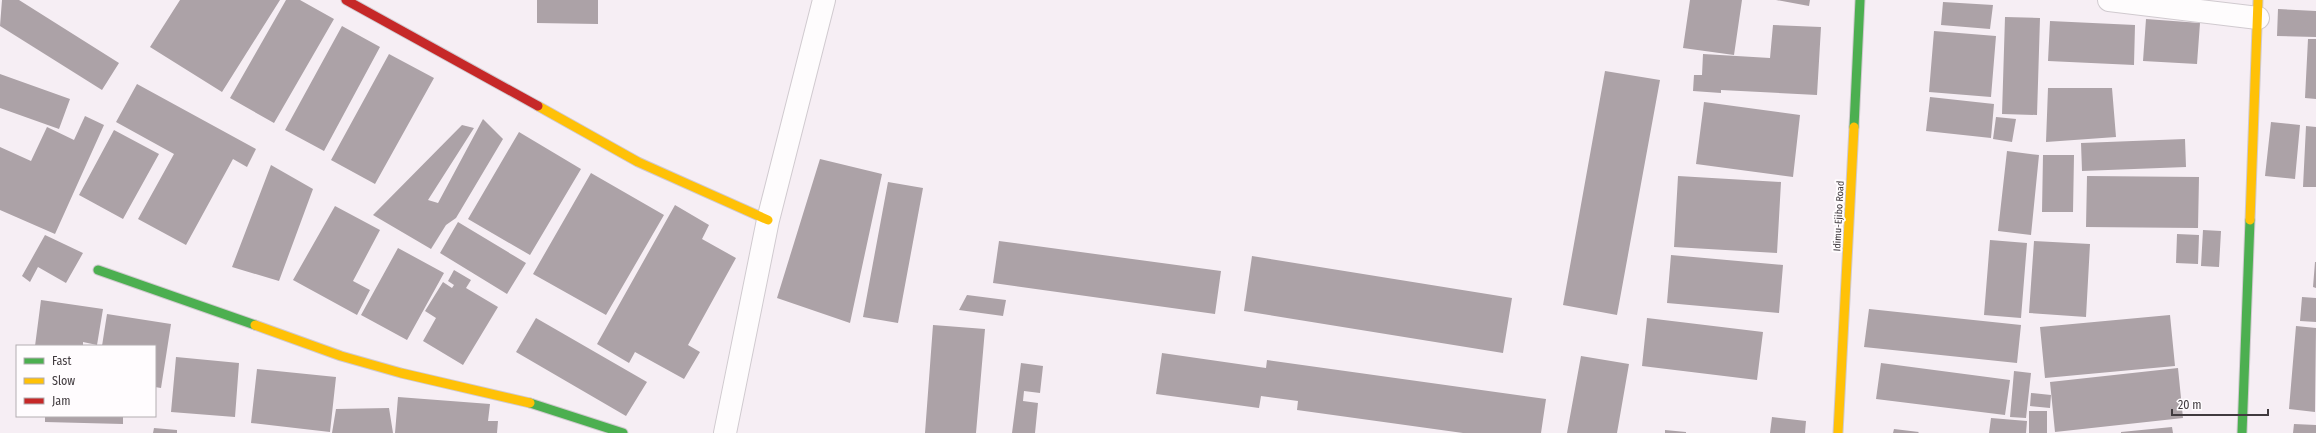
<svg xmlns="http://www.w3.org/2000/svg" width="2316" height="433" font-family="'Fira Sans Condensed',sans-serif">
<rect width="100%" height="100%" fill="#f6eef4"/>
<!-- building -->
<path fill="#aca2a7" d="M2 0H19L119 63 102 90 0 26Z
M180 0H280L222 92 150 47Z
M286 0H300L334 19 274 123 230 98Z
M537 0H598V24L537 23Z
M1690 0H1742L1734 55 1683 48Z
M1776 0H1810L1809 6Z
M1943 2 1993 5 1990 29 1941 25Z
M2278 9 2316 11V37L2277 36Z
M2005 17 2040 18 2037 115 2002 114Z
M2146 19 2200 23 2197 64 2143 61Z
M2050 21 2135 25 2134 65 2048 61Z
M1773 25 1821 27 1817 95 1721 90V93L1693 91 1694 75H1702L1703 54 1770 58Z
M342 26 380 47 324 151 285 130Z
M1934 31 1996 36 1991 97 1929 92Z
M2308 39H2316V99L2305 98Z
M389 54 434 78 375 184 331 160Z
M1605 71 1660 80 1617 315 1563 305Z
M0 74 70 99 59 129 0 108Z
M137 84 256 149 247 167 233 159 186 245 138 219 174 154 116 122Z
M2048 88H2112L2116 137 2046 142Z
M1930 97 1994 104 1991 138 1926 131Z
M1704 102 1800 115 1793 177 1696 164Z
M85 116 104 125 55 234 0 210V147L31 161 47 127 74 140Z
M1996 117 2016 119 2012 142 1993 139Z
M483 119 503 139 456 218 446 225 431 249 373 215 462 125 474 128 428 200 438 203Z
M2271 122 2300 125 2295 179 2265 176Z
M2306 126 2316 127V187H2303Z
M114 130 159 154 123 219 79 195Z
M519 132 581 169 530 255 468 219Z
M2185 139 2186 167 2082 171 2081 143Z
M2007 151 2039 155 2031 235 1998 231Z
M2043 155H2074L2073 212H2042Z
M820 159 882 174 850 323 777 298Z
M271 165 313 189 279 281 232 267Z
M591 173 664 215 606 315 533 274Z
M1678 176 1781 182 1777 253 1674 247Z
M2087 176 2199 177 2198 228 2086 227Z
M888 182 923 188 898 323 863 317Z
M675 205 709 225 702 239 736 258 688 345 700 352 684 379 635 352 629 363 597 344Z
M335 206 380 230 353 281 370 290 357 315 293 280Z
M458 222 526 263 507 294 440 253Z
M2203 230 2221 231 2219 267 2201 266Z
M2177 234 2199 235 2198 264 2176 263Z
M45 235 83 253 66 283 38 267 30 282 22 276Z
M1990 240 2027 243 2021 318 1984 315Z
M999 241 1221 271 1215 314 993 283Z
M2034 241 2090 244 2086 317 2029 313Z
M398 248 444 273 407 340 361 315Z
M1671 255 1783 265 1779 313 1667 303Z
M1252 256 1512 298 1503 353 1244 311Z
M2315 262H2316V288L2313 287Z
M454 270 471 280 466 288 498 307 463 365 423 341 436 318 425 311 443 282 452 288 454 285 448 281Z
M967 295 1006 300 1003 316 959 310Z
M2302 297 2316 298V322L2300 321Z
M41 300 103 309 97 345 83 342V346H35Z
M1869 309 2021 325 2017 363 1864 347Z
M107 314 171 324 161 388 155 387V346H102Z
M2170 315 2175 366 2045 378 2040 327Z
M536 318 647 382 626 416 516 352Z
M1647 318 1763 332 1757 380 1642 366Z
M933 325 985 329 976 433H925Z
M2296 326 2316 328 2315 412 2289 409Z
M1162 353 1266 368 1267 360 1546 399 1541 433H1463L1297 410 1298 401 1261 396 1259 408 1156 394Z
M1581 356 1629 364 1617 433H1567Z
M176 357 239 363 235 417 171 412Z
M1021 363 1043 366 1040 393 1024 391 1023 401 1038 403 1035 433H1012Z
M1881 363 2010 380 2005 415 1876 399Z
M2178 368 2183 418 2055 432 2050 382Z
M257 369 336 377 330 432 251 423Z
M2014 371 2031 373 2026 418 2010 417Z
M2031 393 2051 395 2050 408 2030 406Z
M398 397 490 404 488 421H498L497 433H395Z
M389 408 393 433H332L336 409Z
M2029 411H2047V433H2029Z
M45 416H123V424L45 422Z
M1772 417 1806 421 1805 433H1770Z
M1991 418 2027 421 2026 433H1989Z
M2294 424 2316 425V433H2293Z
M2172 427 2173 433H2121V432Z
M154 428 177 430V433H153Z
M1894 429 1919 432 1918 433H1893Z
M1665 430 1686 432V433H1665Z"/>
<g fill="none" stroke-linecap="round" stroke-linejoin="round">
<defs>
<path id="street" d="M2109 0 2258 18
M725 433 768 220 824 0"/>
<path id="fast" d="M1854 127 1860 0
M98 270 255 325
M530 403 623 433
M2242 433 2250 220"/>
<path id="slow" d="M538 106 638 162 768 220
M2250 220 2258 0
M255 325 341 356 401 373 530 403
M1838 433 1854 127"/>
<path id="jam" d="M346 0 538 106"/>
</defs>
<!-- street casing -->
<use href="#street" stroke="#d0cacf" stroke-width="24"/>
<!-- fast casing -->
<use href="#fast" stroke="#d0cacf" stroke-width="11"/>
<!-- slow casing -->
<use href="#slow" stroke="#d0cacf" stroke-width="11"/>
<!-- jam casing -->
<use href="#jam" stroke="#d0cacf" stroke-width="11"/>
<!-- street -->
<use href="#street" stroke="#fefcfd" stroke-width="22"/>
<!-- fast -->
<use href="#fast" stroke="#4caf50" stroke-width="9"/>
<!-- slow -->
<use href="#slow" stroke="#ffc107" stroke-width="9"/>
<!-- jam -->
<use href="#jam" stroke="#c62828" stroke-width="9"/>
</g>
<g text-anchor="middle" stroke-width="4" stroke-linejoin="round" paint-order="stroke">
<!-- street labels -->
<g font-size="10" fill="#403a3e" stroke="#fffcfe">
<text transform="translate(1838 216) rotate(-87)" y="4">Idimu-Ejibo Road</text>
</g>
</g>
<!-- legend -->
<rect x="16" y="345" width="140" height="72" fill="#fffcfe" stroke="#b3aeb1"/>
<rect x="24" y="358" width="20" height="6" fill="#4caf50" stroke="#b3aeb1"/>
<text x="52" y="365" font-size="12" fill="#403a3e">Fast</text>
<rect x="24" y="378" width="20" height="6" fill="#ffc107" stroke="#b3aeb1"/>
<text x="52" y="385" font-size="12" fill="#403a3e">Slow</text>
<rect x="24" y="398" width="20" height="6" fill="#c62828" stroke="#b3aeb1"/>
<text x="52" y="405" font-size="12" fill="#403a3e">Jam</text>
<!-- scale -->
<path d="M2172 409v6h96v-6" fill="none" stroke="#403a3e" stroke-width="2"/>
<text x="2178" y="409" font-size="12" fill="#403a3e" stroke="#fffcfe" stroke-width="3" paint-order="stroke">20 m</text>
</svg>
